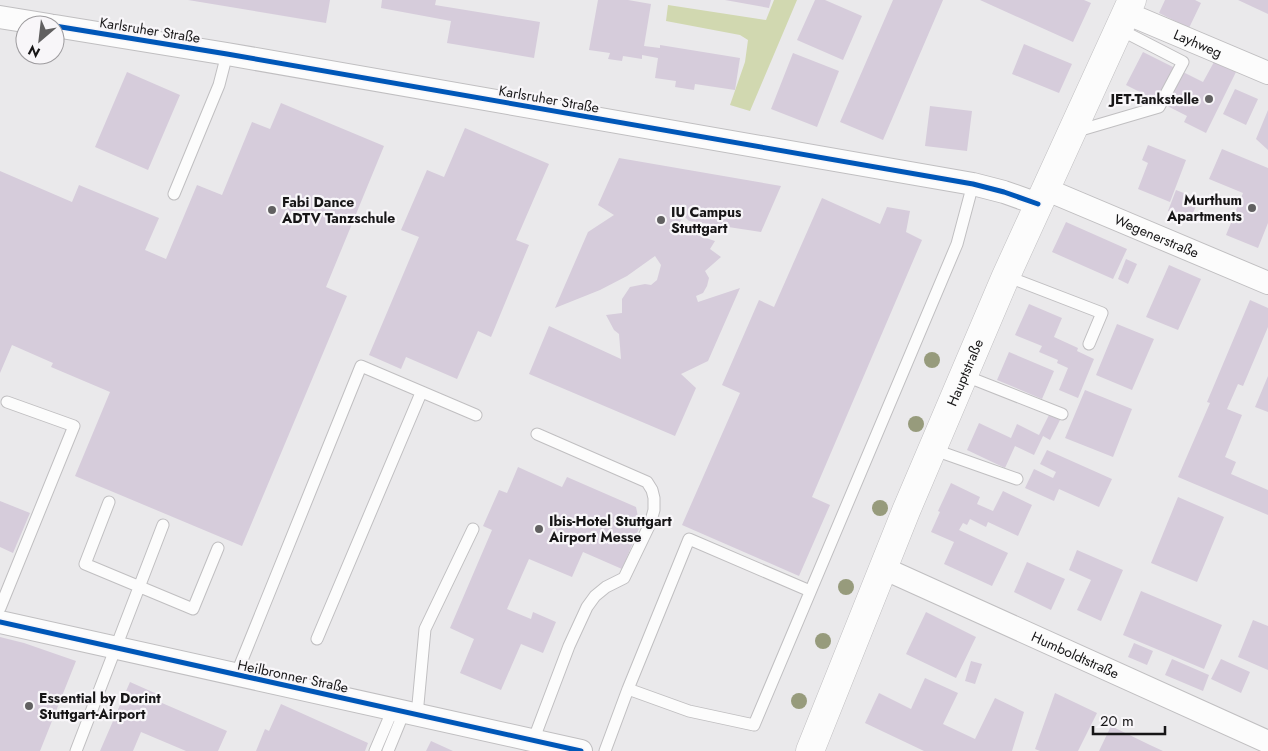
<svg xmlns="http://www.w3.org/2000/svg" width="1268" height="751" font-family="Jost,sans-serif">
<rect width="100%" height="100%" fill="#eae9eb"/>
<!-- green -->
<path fill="#d1d8b0" d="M774 0H797L750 111 730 105 745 62 748 40 740 35 666 21 668 5 766 20Z"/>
<!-- building -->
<path fill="#d6ccdb" d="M188 0H330L326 23Z
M382 0H436L435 5 540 22 534 58 447 43 451 21 381 8Z
M598 0H628L651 4 644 46 660 48V45L740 58 735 90 695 84 694 90 675 87 676 81 655 78 658 58 642 55V59L623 56 622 61 608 59 610 53 589 50Z
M725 0H771L769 8Z
M815 0H825L862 16 843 60 797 40Z
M893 0H943L883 140 840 122Z
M980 0H1084L1091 3 1073 42Z
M1165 0H1195L1201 3 1189 28 1159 13Z
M1238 0H1268V14Z
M1024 44 1072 64 1059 93 1012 74Z
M1143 52 1203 82 1214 62 1236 72 1206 133 1184 122 1187 116 1126 85Z
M793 53 839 71 817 127 771 109Z
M127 72 180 95 148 170 95 147Z
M1235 89 1258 99 1246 125 1223 114Z
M281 103 384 146 326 287 347 296 242 546 75 476 110 392 51 367 53 363 12 345 0 373V171L72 202 79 185 159 218 145 250 166 259 197 185 222 195 252 122 270 129Z
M930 106 972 111 967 151 925 146Z
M1268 110V150L1256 139Z
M465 128 549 164 516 240 529 245 491 337 478 331 457 379 406 357 401 369 369 355 419 237 401 230 427 170 444 177Z
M1148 145 1186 160 1170 202 1138 189 1148 163 1142 160Z
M1222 149 1268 168V223L1258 248 1226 235 1243 193 1209 179Z
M619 158 781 186 761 232 689 221 685 217 680 221 684 233 694 234 715 241 710 249 721 257 705 271 709 278 707 286 703 293 696 296 698 302 740 288 708 361 681 374 696 388 675 436 529 374 549 326 621 359 619 334 614 330 606 315 622 313V299L630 287 645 284 651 285 657 280 661 265 655 256 627 276 600 290 555 308 588 232 614 215 598 205Z
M1176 190 1199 199 1190 220 1168 211Z
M822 198 880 224 887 207 910 211 906 232 922 240 812 497 830 505 799 576 682 525 740 393 722 385 759 300 774 307Z
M1066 222 1127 249 1113 279 1052 252Z
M1126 259 1137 264 1128 284 1118 279Z
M1169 265 1201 279 1178 330 1146 317Z
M1250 300 1268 308V327L1243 386 1238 384 1227 409 1242 415 1225 457 1236 462 1231 474 1268 490V515L1178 477 1210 403 1207 402Z
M1029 304 1062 318 1054 337 1078 348 1077 351 1094 359 1078 398 1059 390 1068 368 1057 363 1058 360 1039 352 1042 346 1015 335Z
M1117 324 1154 339 1132 390 1096 375Z
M1009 352 1054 371 1042 399 997 380Z
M1268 376V412L1255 407Z
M1085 390 1132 409 1113 457 1065 438Z
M1049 415 1060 420 1050 440 1043 436 1034 455 1015 446 1005 468 967 450 979 423 1011 438 1017 424 1039 435Z
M1047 450 1112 479 1099 507 1059 489 1054 501 1025 488 1034 469 1053 478 1056 472 1040 464Z
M518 467 562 487 567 477 636 507 640 526 622 569 583 552 572 577 529 559 507 609 531 619 533 612 556 622 543 653 521 644 501 690 460 673 474 639 450 628 492 530 483 526 499 490 507 493Z
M951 483 980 497 977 504 993 511 1003 491 1032 505 1018 536 988 522 986 527 970 519 967 525 963 523 959 530 1008 553 992 586 944 564 954 542 931 532 940 512 938 511Z
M1178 497 1224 517 1197 582 1151 563Z
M0 501 30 513 13 553 0 547Z
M1077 550 1123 570 1101 621 1077 610 1091 580 1069 570Z
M1027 562 1065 579 1051 610 1014 592Z
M1141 591 1222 625 1204 669 1123 635Z
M926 612 976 637 956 678 906 654Z
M1253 620 1268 626V670L1238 657Z
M0 637 24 643 76 661 40 751H0Z
M1134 643 1153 651 1147 665 1128 657Z
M1172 659 1209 675 1203 691 1165 675Z
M1221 659 1250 672 1241 693 1211 679Z
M971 661 982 664 975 684 965 681Z
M925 678 958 693 943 724 975 739 995 698 1024 712 1012 751H924L865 723 879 693 911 709Z
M130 682 157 694 155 700 227 731 218 751H186L141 732 133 751H100Z
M1055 693 1097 713 1078 751H1040L1035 749Z
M281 704 368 743 365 751H256L265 729 269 731Z
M1111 726 1150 745 1163 751H1099Z
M431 741 453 751H426Z"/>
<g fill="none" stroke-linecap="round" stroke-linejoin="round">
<defs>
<path id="service" d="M1074 132 1159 107 1183 62 1119 29
M174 194 219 85 227 54
M1006 276 1102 313 1089 344
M963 375 1062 414
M932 449 1017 479
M109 502 85 564 193 609 218 548
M0 608 74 426 7 402
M317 639 421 393
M236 675 361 366 476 415
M628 689 689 539 810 591
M417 715 425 629 473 529
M533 741 569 646 587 607 595 596 606 587 624 578 650 524 654 510V498L652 490 647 482 537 434
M76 751 163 525
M375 751 393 709
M388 751 404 712
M605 751 628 689 689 711 754 725 957 244 973 184"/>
<g id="minor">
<path id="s1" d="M1126 13 1268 73"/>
<path d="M0 17 49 25"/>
<path d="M55 26 227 54 973 184 1004 192 1038 204"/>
<path id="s2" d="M1045 189 1268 283"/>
<path id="s3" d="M883 568 1268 742"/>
<path d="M0 622 581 751"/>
</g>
<g id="secondary">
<path id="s4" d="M810 751 906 511 1006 276 1132 0"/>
</g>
</defs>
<!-- service casing -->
<use href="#service" stroke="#c0bfc1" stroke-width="13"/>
<!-- minor casing -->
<use href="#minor" stroke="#c0bfc1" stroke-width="24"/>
<!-- secondary casing -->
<use href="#secondary" stroke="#c0bfc1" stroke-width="29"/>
<!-- service -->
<use href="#service" stroke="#fcfcfc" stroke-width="11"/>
<!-- minor -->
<use href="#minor" stroke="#fcfcfc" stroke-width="22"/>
<!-- secondary -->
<use href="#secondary" stroke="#fcfcfc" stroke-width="28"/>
<defs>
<path id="cycleway" d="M55 26 227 54 973 184 1004 192 1038 204
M0 622 581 751"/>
</defs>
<!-- cycleway casing -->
<use href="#cycleway" stroke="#f8f6f9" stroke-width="8"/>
<!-- cycleway -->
<use href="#cycleway" stroke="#0057b8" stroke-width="5"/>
</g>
<!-- trees -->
<g fill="#979b7c">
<circle cx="932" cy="360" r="8"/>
<circle cx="916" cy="424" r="8"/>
<circle cx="880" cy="508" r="8"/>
<circle cx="846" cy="587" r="8"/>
<circle cx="823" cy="641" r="8"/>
<circle cx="799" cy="701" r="8"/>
</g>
<!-- markers -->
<g fill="#616061" stroke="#f8f6f9" stroke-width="2">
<circle cx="1209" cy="99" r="5"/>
<circle cx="1252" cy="208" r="5"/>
<circle cx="272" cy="210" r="5"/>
<circle cx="661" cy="220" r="5"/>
<circle cx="539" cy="529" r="5"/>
<circle cx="29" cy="706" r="5"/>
</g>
<g text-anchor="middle" stroke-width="4.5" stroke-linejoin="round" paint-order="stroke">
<!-- street labels -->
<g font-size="14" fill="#171617" stroke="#f8f6f9">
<text transform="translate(150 30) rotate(9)" y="5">Karlsruher Straße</text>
<text dy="5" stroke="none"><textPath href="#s1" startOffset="78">Layhweg</textPath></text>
<text transform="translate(549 99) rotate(10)" y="5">Karlsruher Straße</text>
<text dy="5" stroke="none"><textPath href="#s2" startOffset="121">Wegenerstraße</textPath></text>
<text dy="5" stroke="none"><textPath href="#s4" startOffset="409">Hauptstraße</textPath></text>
<text dy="5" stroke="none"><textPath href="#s3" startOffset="211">Humboldtstraße</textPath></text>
<text transform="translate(293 676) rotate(12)" y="5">Heilbronner Straße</text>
</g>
<!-- poi labels -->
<g font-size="14" font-weight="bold" fill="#171617" stroke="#f8f6f9" text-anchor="start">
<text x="1199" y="104" text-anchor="end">JET-Tankstelle</text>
<text x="1242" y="205" text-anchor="end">Murthum<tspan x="1242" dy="16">Apartments</tspan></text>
<text x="282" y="207">Fabi Dance<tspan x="282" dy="16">ADTV Tanzschule</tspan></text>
<text x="671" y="217">IU Campus<tspan x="671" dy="16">Stuttgart</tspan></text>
<text x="549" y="526">Ibis-Hotel Stuttgart<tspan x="549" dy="16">Airport Messe</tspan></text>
<text x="39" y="703">Essential by Dorint<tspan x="39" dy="16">Stuttgart-Airport</tspan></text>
</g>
</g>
<!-- north arrow -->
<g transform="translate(40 40) rotate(208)"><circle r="24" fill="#f8f6f9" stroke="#9e9c9f"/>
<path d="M0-4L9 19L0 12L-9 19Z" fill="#616061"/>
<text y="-8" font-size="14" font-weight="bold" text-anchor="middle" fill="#171617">N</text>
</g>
<!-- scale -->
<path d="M1093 726v8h72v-8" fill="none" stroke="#171617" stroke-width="2.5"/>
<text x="1100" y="726" font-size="15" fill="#171617" stroke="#f8f6f9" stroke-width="4" paint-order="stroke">20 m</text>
</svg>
